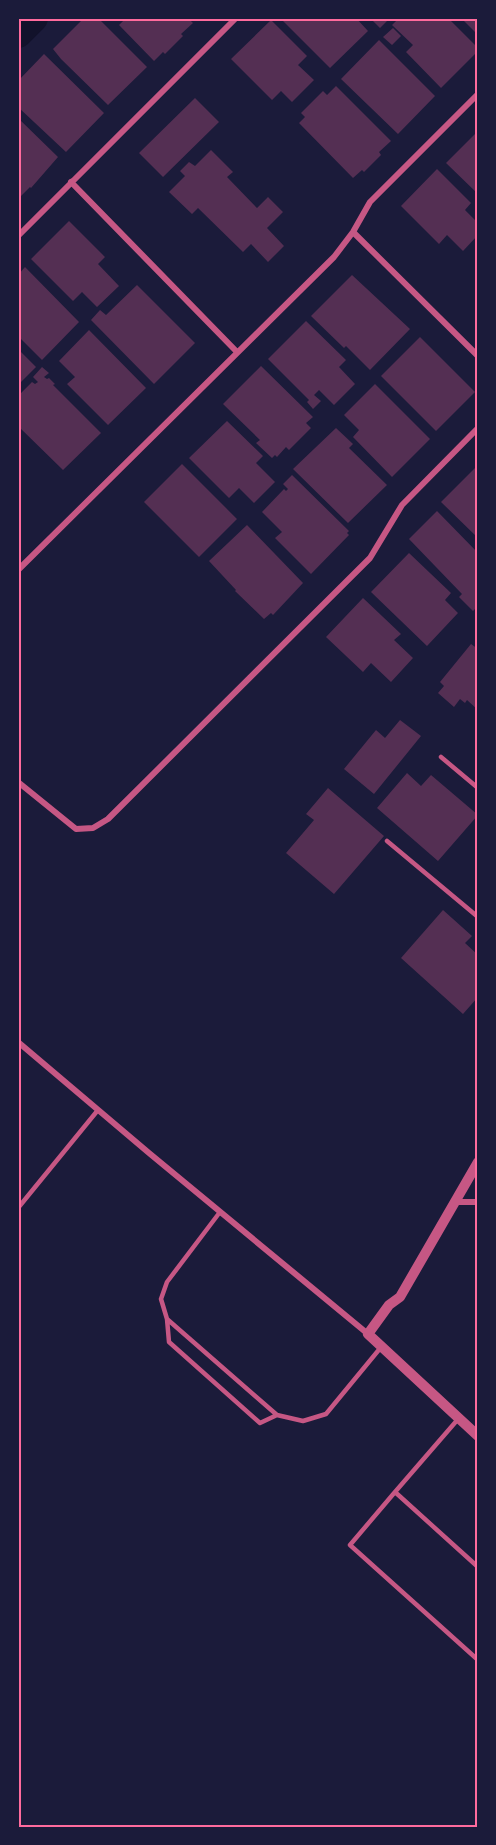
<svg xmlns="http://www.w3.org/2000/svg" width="496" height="1845" font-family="Helvetica,sans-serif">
<rect width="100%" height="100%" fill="#1b1b3a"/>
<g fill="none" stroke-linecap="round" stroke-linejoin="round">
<!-- canal -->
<path stroke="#12122b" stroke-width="28" d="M18 34 34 18"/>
</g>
<!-- building -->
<path fill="#542f53" d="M84 18H98L147 67 108 105 61 59 53 49Z
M126 18H188L193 23 181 34 183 36 165 54 163 52 154 61 119 25Z
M280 18H356L368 31 330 68Z
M370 18H384L387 21 380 28Z
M399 18H448L478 48V51L441 88 406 52 413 45 392 25Z
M461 18H478V35Z
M271 20 307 56 298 65 314 80 292 102 281 91 272 100 231 59Z
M393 28 401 36 392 45 383 37Z
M379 40 435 96 398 134 341 79Z
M44 54 104 113 66 152 18 107V81Z
M336 86 391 141 379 152 381 155 364 172 362 170 353 178 299 123 305 117 301 113 323 91 327 95Z
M195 98 219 122 163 177 139 153Z
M18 118 58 157 31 188 30 187 21 196 18 193Z
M478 131V194L446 163Z
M211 150 233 172 227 177 257 208 268 197 283 212 267 228 284 246 268 262 251 244 243 252 198 208 192 214 169 192 185 176 180 171 189 162 195 166Z
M437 169 471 203 465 210 478 223V235L463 251 447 235 439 244 401 206Z
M69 221 105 257 98 264 119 286 97 307 82 292 73 301 31 259Z
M25 267 79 322 42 360 18 336V275Z
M352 275 410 329 370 370 346 346 344 348 311 316Z
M137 285 195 343 154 384 91 320 100 310 106 315Z
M306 321 346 360 339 367 355 384 334 405 319 390 314 395 321 401 313 409 307 402 309 400 268 359Z
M89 330 146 388 108 425 67 384 75 377 59 361Z
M420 337 475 392 436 431 381 376Z
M18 349 36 367 18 385Z
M261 366 313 417 306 423 311 428 289 450 286 447 277 457 275 455 272 458 256 443 260 440 223 404Z
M42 367 49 373 44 377 47 379 49 378 55 384 53 385 101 433 63 470 18 426V396L32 382 35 384 38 382 33 377Z
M375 384 430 439 392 477 353 437 359 430 344 415Z
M227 421 263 456 256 463 275 482 254 503 239 488 229 498 189 458Z
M336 428 353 444 349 448 387 485 348 523 293 469Z
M182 464 237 519 199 557 144 502Z
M478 465V538L441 502Z
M292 475 349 531 347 533 349 535 311 574 275 538 282 532 262 512 284 489 286 491 288 489 283 484Z
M437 511 478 553V606L473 611 459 597 462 594 409 539Z
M247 525 303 583 273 615 271 613 264 619 235 591 236 590 209 561Z
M409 553 451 593 445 600 458 613 427 646 371 592Z
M363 598 401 634 394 640 413 658 391 682 371 663 363 672 326 637Z
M471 644 478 649V710L467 700 465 703 460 699 454 707 438 693 444 686 440 682Z
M400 720 421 736 374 794 344 769 376 730 385 738Z
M407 773 421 786 431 775 478 815 438 861 377 808Z
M328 788 384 836 334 894 286 853 314 820 306 814Z
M443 910 472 936 465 943 478 955V997L463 1014 401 958Z"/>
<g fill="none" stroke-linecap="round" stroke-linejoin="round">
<!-- service -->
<path stroke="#c65784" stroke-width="4.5" d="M441 757 478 788
M387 841 478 917
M18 1208 98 1110
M220 1212 167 1282 161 1299 167 1319 277 1415 303 1421 326 1414 382 1346
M167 1319 169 1342 260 1423 277 1415
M459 1418 395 1492 478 1567
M395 1492 350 1545 478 1660"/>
<!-- minor -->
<path stroke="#c65784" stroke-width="6" d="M71 182 237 352
M353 232 478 356
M18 236 236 18
M18 570 334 257 353 232 370 202 478 94
M18 782 76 829 93 828 108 819 370 558 402 505 478 428
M18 1042 149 1153 368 1334
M455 1202H478"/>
<!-- tertiary -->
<path stroke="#c65784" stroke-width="10" d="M478 1162 400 1297 389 1305 368 1334 478 1436"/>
</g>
<!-- border -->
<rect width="496" height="1845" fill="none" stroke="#1b1b3a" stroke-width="39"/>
<rect x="20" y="20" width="456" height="1806" fill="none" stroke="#ff6b9d" stroke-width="2"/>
</svg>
